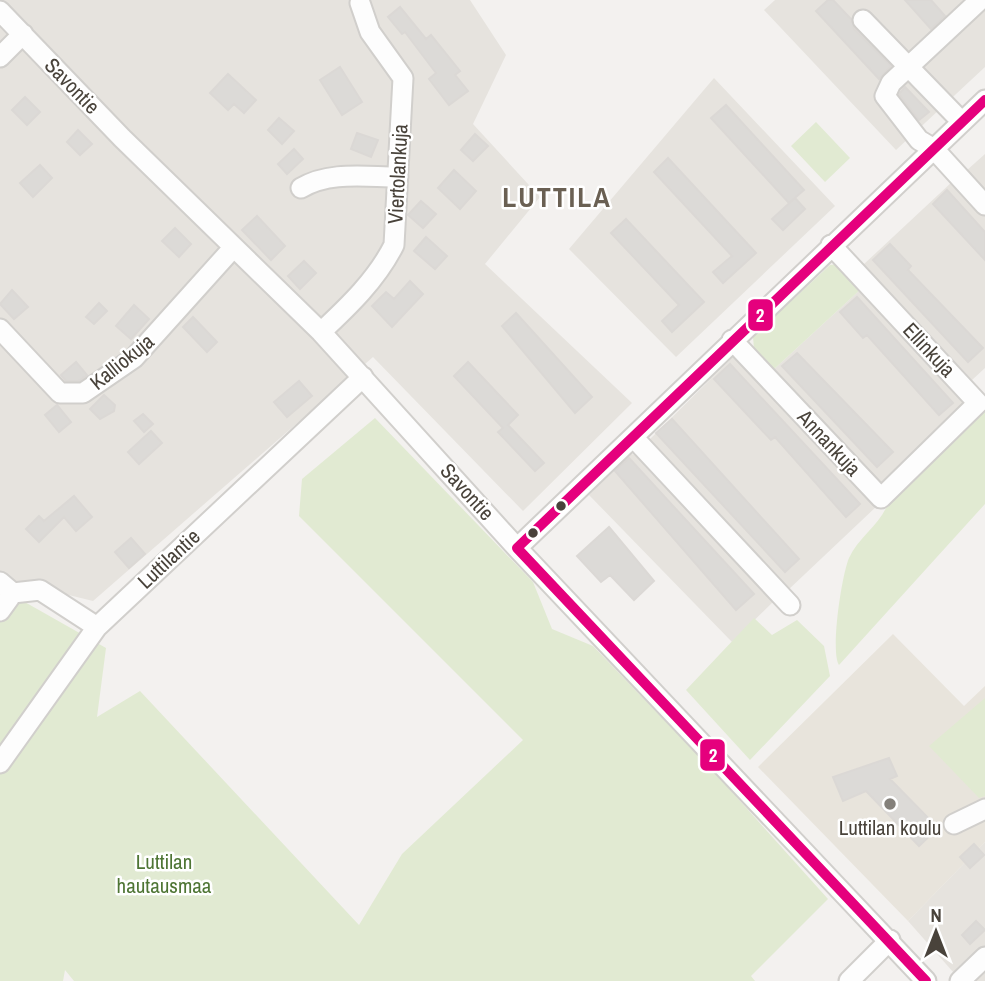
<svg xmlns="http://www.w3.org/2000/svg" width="985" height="981" font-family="'Archivo Narrow',sans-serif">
<rect width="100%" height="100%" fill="#f3f1ef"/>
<!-- residential -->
<path fill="#e6e3de" d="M0 0H470L506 55 473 124 540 197 485 264 632 403 523 511 373 357 93 601 0 578Z
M775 0H985V67L896 150 764 10Z
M714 78 835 206 676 357 569 249Z
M985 154V191L966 171Z
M953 181 985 216V368L972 380 863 265Z
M861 289 968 402 879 484 772 371Z
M735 355 878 505 787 591 647 442Z
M630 454 640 455 775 600 732 642 589 495Z
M985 842V981H961L908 921Z"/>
<!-- education -->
<path fill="#e8e4dc" d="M893 634 964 706 985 686V842L908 921 758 767Z"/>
<!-- green -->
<path fill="#e1ead2" d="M816 122 850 158 825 182 791 146Z
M839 264 861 289 772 371 754 349 753 337 830 265Z
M985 408V504L839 665C830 651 842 574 849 558 859 536 883 523 889 500Z
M375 418 533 582 552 629 593 646 715 773 828 899 751 976 755 981H74L65 970 63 981H0V588L106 648 97 717 140 691 359 925 402 854 523 740 299 516 302 479Z
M754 618 772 635 797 620 824 646 830 676 750 760 686 690Z
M985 698V796L979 798 929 746Z"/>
<!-- building -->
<path fill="#dcdad7" stroke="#dbd8d5" stroke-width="2" d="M828 0H833L851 19 854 29 891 66 879 79 816 11Z
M905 0H931L945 16 931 29Z
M400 7 426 39 431 35 460 71 455 75 468 91 449 105 429 79 436 73 405 32 402 34 388 17Z
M340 67 362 102 342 115 320 80Z
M228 74 256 100 244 113 234 104 228 110 210 93Z
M905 87 929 112 919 120 899 94Z
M25 97 40 112 27 125 12 110Z
M726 105 804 190 789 203 711 118Z
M279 118 294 131 282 144 268 130Z
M78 130 92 144 80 155 67 142Z
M357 133 378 140 371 157 351 149Z
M475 134 488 146 473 161 461 150Z
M294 149 303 159 287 174 278 164Z
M668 158 756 253 723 283 713 272 732 256 654 172Z
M40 165 52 178 33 197 20 183Z
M454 170 476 191 460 209 438 188Z
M947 190 985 232V260L933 204Z
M795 198 805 209 783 230 772 219Z
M421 201 436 214 423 228 408 215Z
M257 216 285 246 271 260 242 230Z
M626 219 704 302 672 332 662 321 679 305 611 233Z
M175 228 191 244 179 257 162 241Z
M426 237 447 256 435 269 414 251Z
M890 244 911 266 908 270 983 348 968 362 873 260Z
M304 261 316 273 300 289 288 276Z
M410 281 423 294 392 327 372 306 386 292 394 299Z
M12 290 28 307 14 319 0 304Z
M857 297 953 403 939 415 867 335 863 338 840 312Z
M99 303 107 311 94 324 86 317Z
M134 305 149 319 131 339 116 326Z
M516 313 592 397 575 413 502 326Z
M193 317 217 342 207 352 183 327Z
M797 353 893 452 877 467 782 366Z
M76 362 87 375 79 381H66L61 375Z
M468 362 518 415 508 425 544 463 535 471 498 432 503 428 454 376Z
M730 364 860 504 846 517 775 437 771 440 714 379Z
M299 381 312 396 287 417 274 402Z
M104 395 115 405 114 411 100 419 90 409Z
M57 405 71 422 59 432 45 415Z
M143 414 153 424 144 432 134 421Z
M672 419 799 559 785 572 656 433Z
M151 431 162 443 139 464 128 452Z
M629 458 754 594 736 610 615 471Z
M74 496 92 517 76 531 64 517 39 542 26 529 39 516 44 521Z
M609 527 654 581 634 600 610 575 601 582 577 556Z
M131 538 145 554 129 568 115 552Z
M889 758 897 776 890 779 938 828 919 846 866 791 843 801 833 777Z
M974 844 984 855 970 868 960 857Z
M976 921 985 930 970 944 962 935Z"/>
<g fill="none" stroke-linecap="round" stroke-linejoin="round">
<defs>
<path id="minor" d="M980 0 891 83 885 96 919 140 934 149 985 205
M0 11 122 138 321 332 517 548 926 981
M863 20 962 122
M0 57 23 34
M301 188C330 171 365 177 398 177
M0 329 60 393H83L134 358 233 248
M321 332C349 306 377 279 394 245L403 78 370 32 360 3
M732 340 881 498 978 403 831 245
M633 437 790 605
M517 548 985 100
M0 582 13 593 40 590 97 627
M0 611 13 593
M0 763 97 627 363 377
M954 824 985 809
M849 981 890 940
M960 981 985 957"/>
</defs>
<!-- minor casing -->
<use href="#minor" stroke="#d1cfcc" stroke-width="23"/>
<!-- minor -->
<use href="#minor" stroke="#fdfdfd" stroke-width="19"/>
<defs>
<path id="bus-1" d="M926 981 517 548 985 100"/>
</defs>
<!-- bus-1 casing -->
<use href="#bus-1" stroke="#fff" stroke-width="16"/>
<!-- bus-1 -->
<use href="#bus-1" stroke="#e5007d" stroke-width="10"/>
</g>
<!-- markers -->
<g fill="#49433b" stroke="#fff" stroke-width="2.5">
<circle cx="561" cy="506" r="6"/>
<circle cx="533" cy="533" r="6"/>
</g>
<circle fill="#84807a" stroke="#fff" stroke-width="2.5" cx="890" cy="804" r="7"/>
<g text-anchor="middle" stroke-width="5" stroke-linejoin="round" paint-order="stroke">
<!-- street labels -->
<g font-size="21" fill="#49433b" stroke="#fff">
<text transform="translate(72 86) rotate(46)" y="7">Savontie</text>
<text transform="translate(398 174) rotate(-87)" y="7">Viertolankuja</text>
<text transform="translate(929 350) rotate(47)" y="7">Ellinkuja</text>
<text transform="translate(122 362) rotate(-39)" y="7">Kalliokuja</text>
<text transform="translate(829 443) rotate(47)" y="7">Annankuja</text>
<text transform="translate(467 492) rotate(48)" y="7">Savontie</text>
<text transform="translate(169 559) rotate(-43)" y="7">Luttilantie</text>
</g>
<!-- poi labels -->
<g font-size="21" fill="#49433b" stroke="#fff">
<text x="890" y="835">Luttilan koulu</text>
</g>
<!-- park labels -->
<g font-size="21" fill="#4e7534" stroke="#fff">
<text x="164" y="869">Luttilan<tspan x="164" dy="24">hautausmaa</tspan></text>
</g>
<!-- district labels -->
<g font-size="28" font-weight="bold" letter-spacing="2" fill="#6a6053" stroke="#fff">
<text x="557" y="207">LUTTILA</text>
</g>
</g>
<g stroke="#fff" stroke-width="2.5">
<rect x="747" y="298" width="27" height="34" rx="7" fill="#e5007d"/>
<rect x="699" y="738" width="27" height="34" rx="7" fill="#e5007d"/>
</g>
<g font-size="19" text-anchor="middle" font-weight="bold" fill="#fff">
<text x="760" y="322">2</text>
<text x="713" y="762">2</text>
</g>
<!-- north arrow -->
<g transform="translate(936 932)" stroke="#ffffff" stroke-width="5" paint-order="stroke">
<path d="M0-5L12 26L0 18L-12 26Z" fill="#49433b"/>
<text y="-10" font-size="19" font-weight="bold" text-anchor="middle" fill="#49433b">N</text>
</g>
</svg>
